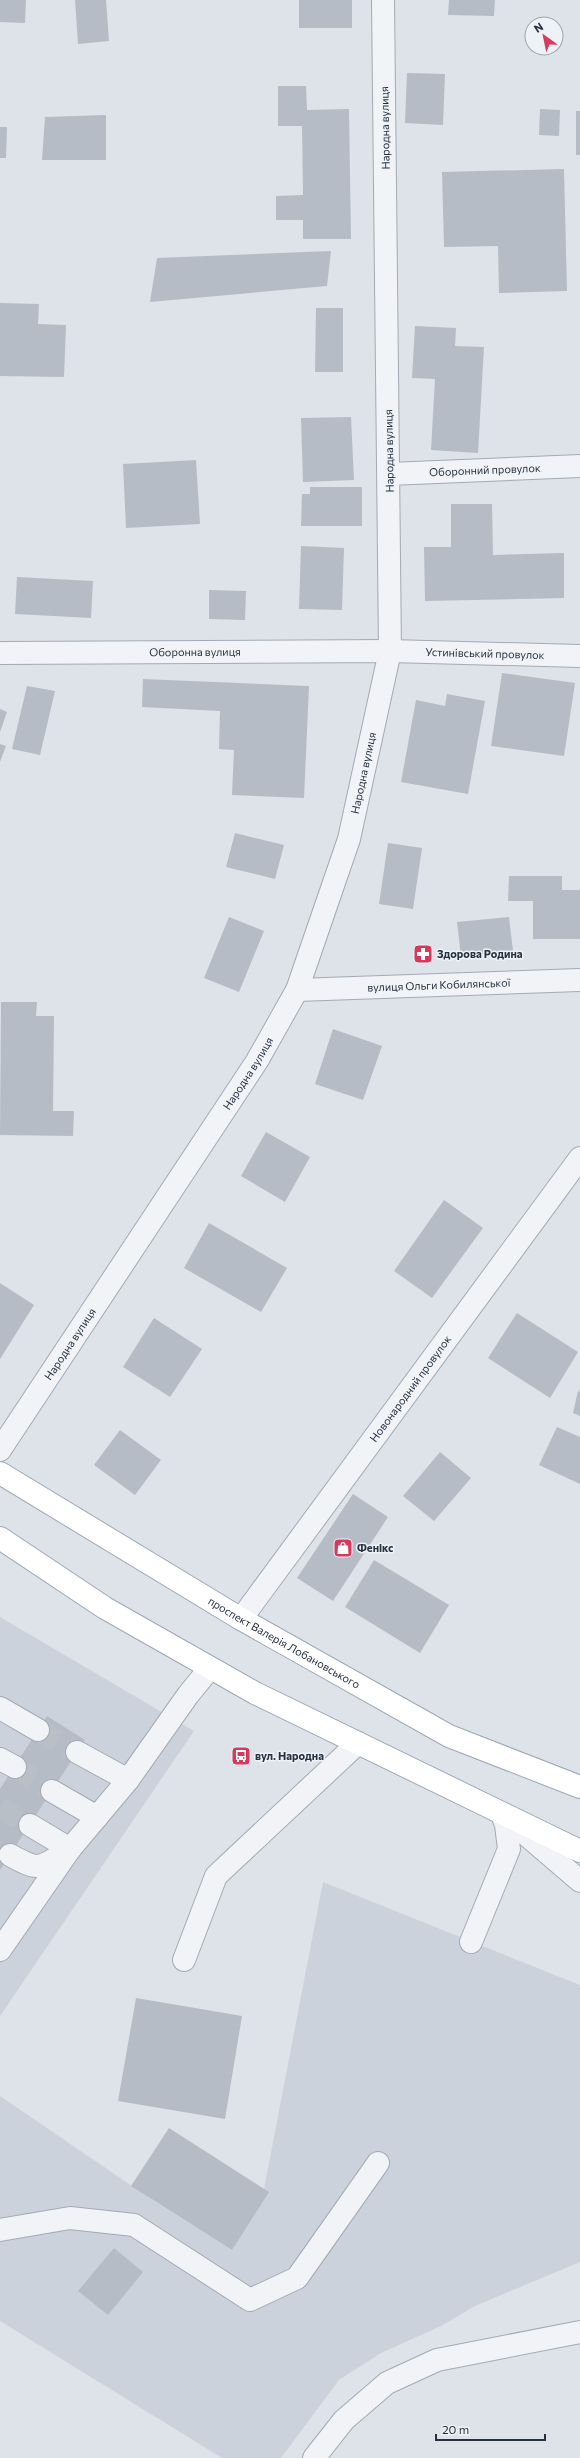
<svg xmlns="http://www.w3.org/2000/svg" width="580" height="2458" font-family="Commissioner,sans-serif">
<rect width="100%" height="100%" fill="#dee3e9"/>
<!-- built -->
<path fill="#ccd2db" d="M0 1617 194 1731 0 2016Z
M323 1882 580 1985V2262L475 2306 441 2326 381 2353 339 2380 281 2458H222L0 2321V2096L154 2201 232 2250 264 2189Z"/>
<!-- building -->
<path fill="#b5bcc6" d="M0 0H26L25 23 0 22Z
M75 0H106L109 41 78 44Z
M299 0H352V28H299Z
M449 0H495L494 16 448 15Z
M407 73 445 74 443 125 405 123Z
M278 86H306L307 110 349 109 351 239H303V220H276V196L303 195 302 126H278Z
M540 109 560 110 559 136 539 135Z
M576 111H580V155H576Z
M106 115V160H42L45 117Z
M0 127H7L6 158H0Z
M564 169 567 291 499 293 498 246 444 247 442 172Z
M331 251 327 286 150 302 157 258Z
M0 303 39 304 38 324 66 325 64 377 0 376Z
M316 308H343V372H315Z
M415 326 456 328 455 346 484 347 478 453 431 450 435 379 412 378Z
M351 417 354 480 303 482 301 418Z
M196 460 200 524 126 528 123 464Z
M310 487H362V526H301L302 494H310Z
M451 504H492L493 555 564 553V598L425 601 424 547H451Z
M301 546 344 548 342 610 299 609Z
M17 577 93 581 91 618 15 614Z
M209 590 246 591 245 620 209 619Z
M502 673 575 683 564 756 491 746Z
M143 679 309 686 304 798 232 795 234 750 219 749 220 711 142 707Z
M27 686 55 691 40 755 12 749Z
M447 694 485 701 468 794 401 782 416 700 445 706Z
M0 709 7 712 0 732Z
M0 744 6 746 0 762Z
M235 833 284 845 275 879 226 867Z
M388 843 422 848 413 909 379 904Z
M509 876H562V890H580V939H533V901H508Z
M229 917 264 931 239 992 204 978Z
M509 917 513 951 461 957 457 922Z
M1 1002H37L36 1016H54L53 1111H74L73 1136 0 1135Z
M333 1029 382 1046 363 1100 315 1084Z
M266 1132 310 1157 285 1202 241 1176Z
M444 1200 483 1228 432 1298 394 1271Z
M209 1223 287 1268 261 1312 184 1268Z
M0 1283 34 1305 0 1359Z
M517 1313 578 1352 550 1398 488 1358Z
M154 1318 202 1349 170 1397 123 1367Z
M578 1391 580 1392V1416L573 1413Z
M557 1427 580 1437V1484L539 1465Z
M120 1430 161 1460 135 1495 94 1465Z
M440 1452 471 1478 434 1521 403 1496Z
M353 1494 388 1517 333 1601 297 1578Z
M374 1560 449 1605 420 1653 345 1607Z
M47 1716 85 1740 0 1870V1789Z
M136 1998 242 2016 225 2119 118 2101Z
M169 2128 269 2192 232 2250 131 2186Z
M114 2248 143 2272 108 2315 78 2291Z"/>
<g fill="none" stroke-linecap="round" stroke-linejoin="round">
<!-- minor-tunnel -->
<path stroke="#b9bfc7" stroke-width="22" stroke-dasharray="22 11" stroke-linecap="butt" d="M38 1730 77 1752
M15 1767 52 1791
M0 1808 30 1825"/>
<defs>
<g id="minor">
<path id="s1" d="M389 474 580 466"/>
<path id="s2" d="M0 653 390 651 580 656"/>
<path id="s3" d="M297 990 580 980"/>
<path id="s4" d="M0 1450 257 1061 297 990 349 839 390 651 383 0"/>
<path id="s5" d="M241 1619 580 1158"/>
<path d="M0 1708 38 1730"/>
<path d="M77 1752 128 1780"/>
<path d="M0 1759 15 1767"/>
<path d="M52 1791 97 1817"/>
<path d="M510 1821 580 1881"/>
<path d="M30 1825 70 1849"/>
<path d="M10 1855C39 1871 38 1869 66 1852"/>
<path d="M471 1942 509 1849 506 1825 502 1814"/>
<path d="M0 1950 70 1849 128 1780 188 1695 210 1668"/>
<path d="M184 1960 216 1876 358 1743"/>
<path d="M0 2230 70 2218 134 2225 250 2300 297 2278 378 2163"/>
<path d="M314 2458 344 2420 387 2383 437 2360 580 2332"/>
</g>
<g id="major">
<path id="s6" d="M0 1473 241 1619 449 1736 580 1787"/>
<path d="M0 1538 105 1608 255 1693 580 1851"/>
</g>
</defs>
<!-- minor casing -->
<use href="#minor" stroke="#a3aab3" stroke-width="24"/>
<!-- major casing -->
<use href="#major" stroke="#9ca8b5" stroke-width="24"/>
<!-- minor -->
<use href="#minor" stroke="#f1f3f7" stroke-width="22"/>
<!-- major -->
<use href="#major" stroke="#fff" stroke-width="22"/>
</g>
<!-- icons -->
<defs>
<symbol id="pharmacy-square" viewBox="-11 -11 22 22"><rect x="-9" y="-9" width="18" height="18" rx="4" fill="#d7395c" stroke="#edf2f6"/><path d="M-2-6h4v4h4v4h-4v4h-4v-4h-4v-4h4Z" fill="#fff"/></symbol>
<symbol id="shop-square" viewBox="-11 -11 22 22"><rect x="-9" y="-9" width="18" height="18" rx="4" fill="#d7395c" stroke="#edf2f6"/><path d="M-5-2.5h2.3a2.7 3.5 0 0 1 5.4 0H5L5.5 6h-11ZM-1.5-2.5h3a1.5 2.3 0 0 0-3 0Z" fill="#fff"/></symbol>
<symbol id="bus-square" viewBox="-11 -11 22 22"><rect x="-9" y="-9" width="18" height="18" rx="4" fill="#d7395c" stroke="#edf2f6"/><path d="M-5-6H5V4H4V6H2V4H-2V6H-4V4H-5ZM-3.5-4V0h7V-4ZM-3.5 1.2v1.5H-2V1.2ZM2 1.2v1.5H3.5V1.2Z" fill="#fff"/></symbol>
</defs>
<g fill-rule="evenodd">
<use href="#pharmacy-square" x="412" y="943" width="22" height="22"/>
<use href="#shop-square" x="332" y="1537" width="22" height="22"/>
<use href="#bus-square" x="230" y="1745" width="22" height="22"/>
</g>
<g text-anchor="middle" stroke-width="3" stroke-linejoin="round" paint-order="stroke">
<!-- street labels -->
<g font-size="11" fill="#263140" stroke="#edf2f6">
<text transform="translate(385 128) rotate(-91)" y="4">Народна вулиця</text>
<text transform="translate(389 451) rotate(-91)" y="4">Народна вулиця</text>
<text dy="4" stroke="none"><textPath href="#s1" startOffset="96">Оборонний провулок</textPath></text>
<text dy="4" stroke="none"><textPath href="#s2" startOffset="195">Оборонна вулиця</textPath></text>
<text dy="4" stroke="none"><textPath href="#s2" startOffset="485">Устинівський провулок</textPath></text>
<text dy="4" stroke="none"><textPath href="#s4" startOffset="775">Народна вулиця</textPath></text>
<text dy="4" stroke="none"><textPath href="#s3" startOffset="142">вулиця Ольги Кобилянської</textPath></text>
<text dy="4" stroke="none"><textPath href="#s4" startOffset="451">Народна вулиця</textPath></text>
<text dy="4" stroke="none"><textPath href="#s4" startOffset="127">Народна вулиця</textPath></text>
<text dy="4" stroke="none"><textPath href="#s5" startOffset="286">Новонародний провулок</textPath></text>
<text dy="4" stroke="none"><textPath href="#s6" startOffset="331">проспект Валерія Лобановського</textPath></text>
</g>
<!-- poi labels -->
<g font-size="11" font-weight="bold" fill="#263140" stroke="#edf2f6" text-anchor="start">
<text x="437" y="958">Здорова Родина</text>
<text x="357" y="1552">Фенікс</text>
<text x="255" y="1760">вул. Народна</text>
</g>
</g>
<!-- north arrow -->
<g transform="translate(544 36) rotate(327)"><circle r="19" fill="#edf2f6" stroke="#9da5ad"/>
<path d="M0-3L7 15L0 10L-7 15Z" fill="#d7395c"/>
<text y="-6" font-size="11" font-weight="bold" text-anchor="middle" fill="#263140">N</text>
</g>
<!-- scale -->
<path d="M436 2434v6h109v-6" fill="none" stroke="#263140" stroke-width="2"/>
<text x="442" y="2434" font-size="12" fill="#263140" stroke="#edf2f6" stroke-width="3" paint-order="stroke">20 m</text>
</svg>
